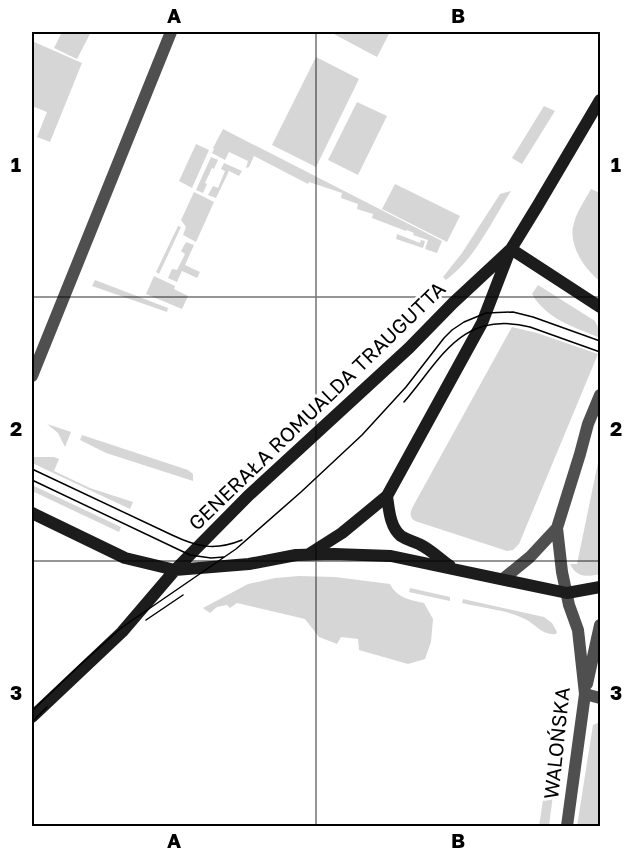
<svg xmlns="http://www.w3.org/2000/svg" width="632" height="858" font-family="'Golos Text',sans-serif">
<rect width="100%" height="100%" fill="#fff"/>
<!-- green -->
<path fill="#d6d6d6" d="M62 32H91L77 59 54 48Z
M330 32H390L377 57Z
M32 41 82 63 50 142 37 137 47 112 32 106Z
M316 57 359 79 316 167 272 145Z
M357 102 387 116 358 175 328 160Z
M544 106 555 111 522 164 512 158Z
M223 129 442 241 437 253 425 249 428 240 413 235 414 233 407 230 406 231 372 218 373 214 357 209 358 204 341 198 342 193 309 182 308 184 254 156 249 167 246 168 248 161 229 152 225 160 212 153 214 149 213 148Z
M196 144 209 150 192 188 179 181Z
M211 157 218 160 214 169 212 168 205 183 207 184 203 193 196 190Z
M224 163 242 171 239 176 229 171 216 198 208 195 213 186 218 188 225 171 221 169Z
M395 184 460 216 447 242 382 209Z
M591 189 600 193V281C585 270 567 244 574 223 577 211 585 200 591 189Z
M511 191C492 221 475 259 446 280L443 277 462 253 500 194Z
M194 192 214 202 196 242 183 235 186 227 181 220Z
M178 226 181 227 159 274 156 272Z
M397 234 420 243 421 240 425 241 423 248 396 239Z
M186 242 194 245 185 265 200 272 197 278 182 271 177 282 168 278 172 269 177 270 185 254 181 251Z
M154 276 175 286 174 289 188 296 182 309 146 294Z
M95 280 168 308 167 312 92 286Z
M538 285 595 321 600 331V338C575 327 547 320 532 294Z
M512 327 537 333 598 354 519 544 513 550 507 551 415 521C406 515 413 507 417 499Z
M47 424 71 432 65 447 58 433Z
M82 435 188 470 193 474V481L106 453 80 440Z
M600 453V574C587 577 577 578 570 564H577Z
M32 457H54L59 459 54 471 90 488 133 502 130 509 32 463Z
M32 485 121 527 119 532 32 491Z
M299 576 335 577 390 584C397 598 410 600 424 603L433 619 431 642 425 659 408 664 359 650 358 639 341 637 337 644 319 637 305 619 237 603 230 608 227 605 217 607 210 613 203 608 248 584 275 578Z
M410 588 450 597V601L409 592Z
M463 599 544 617 552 623 557 632 556 634C544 636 537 626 527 620 509 610 482 608 462 603Z
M600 722V826H577L593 725Z
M552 759 555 779 549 826H539L547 774Z"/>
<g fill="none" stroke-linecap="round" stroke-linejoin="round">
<!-- minor -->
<path stroke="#4f4f4f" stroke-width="12" d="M32 376 171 32
M585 694 600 698"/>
<!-- tertiary -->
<path stroke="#4f4f4f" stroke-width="12" d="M503 579 530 557 557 528
M587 684 600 625
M567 826 585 694 578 630 569 605 562 572 557 528 580 454 588 424 600 395"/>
<!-- secondary -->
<path stroke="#1c1c1c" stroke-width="12" d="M511 249 600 307
M387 496C389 510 390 527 401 536 407 540 413 541 419 544 430 549 440 559 450 566
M32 513 125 558 175 570 249 564 296 555 334 554 391 556 567 593 600 587
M309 554 342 533 387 496 482 323 509 253
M32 717 122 632 175 570 248 496 409 348 453 303 511 249 538 205 600 100"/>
<!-- tram -->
<path stroke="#000" stroke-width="1.5" d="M404 402C442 358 461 310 530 327L600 352
M32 469 172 535C197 547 215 551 242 540
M32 480 190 555 211 558 224 557
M146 620 183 595
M32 711 80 665 121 628 236 549 301 492 362 435 406 387 444 338 452 330 464 322 486 313 513 312 533 317 600 341
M32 722 47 707"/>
</g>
<!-- grid -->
<path fill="none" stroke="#000" stroke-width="1.5" stroke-opacity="0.55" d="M316 32V826M32 297H600M32 561H600"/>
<g text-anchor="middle" stroke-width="6" stroke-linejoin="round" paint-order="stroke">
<!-- street labels -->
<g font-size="20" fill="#000" stroke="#fff">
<text transform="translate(317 406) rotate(-44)" y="7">GENERAŁA ROMUALDA TRAUGUTTA</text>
<text transform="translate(557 743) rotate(-84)" y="7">WALOŃSKA</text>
</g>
</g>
<!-- border -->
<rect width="632" height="858" fill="none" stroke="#ffffff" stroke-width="66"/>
<rect x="33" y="33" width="566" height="792" fill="none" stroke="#000" stroke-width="2"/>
<g font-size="20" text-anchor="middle" font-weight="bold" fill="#000">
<text x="174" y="23">A</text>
<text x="458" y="23">B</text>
<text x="16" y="172">1</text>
<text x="616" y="172">1</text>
<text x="16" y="436">2</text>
<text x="616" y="436">2</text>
<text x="16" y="700">3</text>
<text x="616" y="700">3</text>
<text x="174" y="848">A</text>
<text x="458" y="848">B</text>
</g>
</svg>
